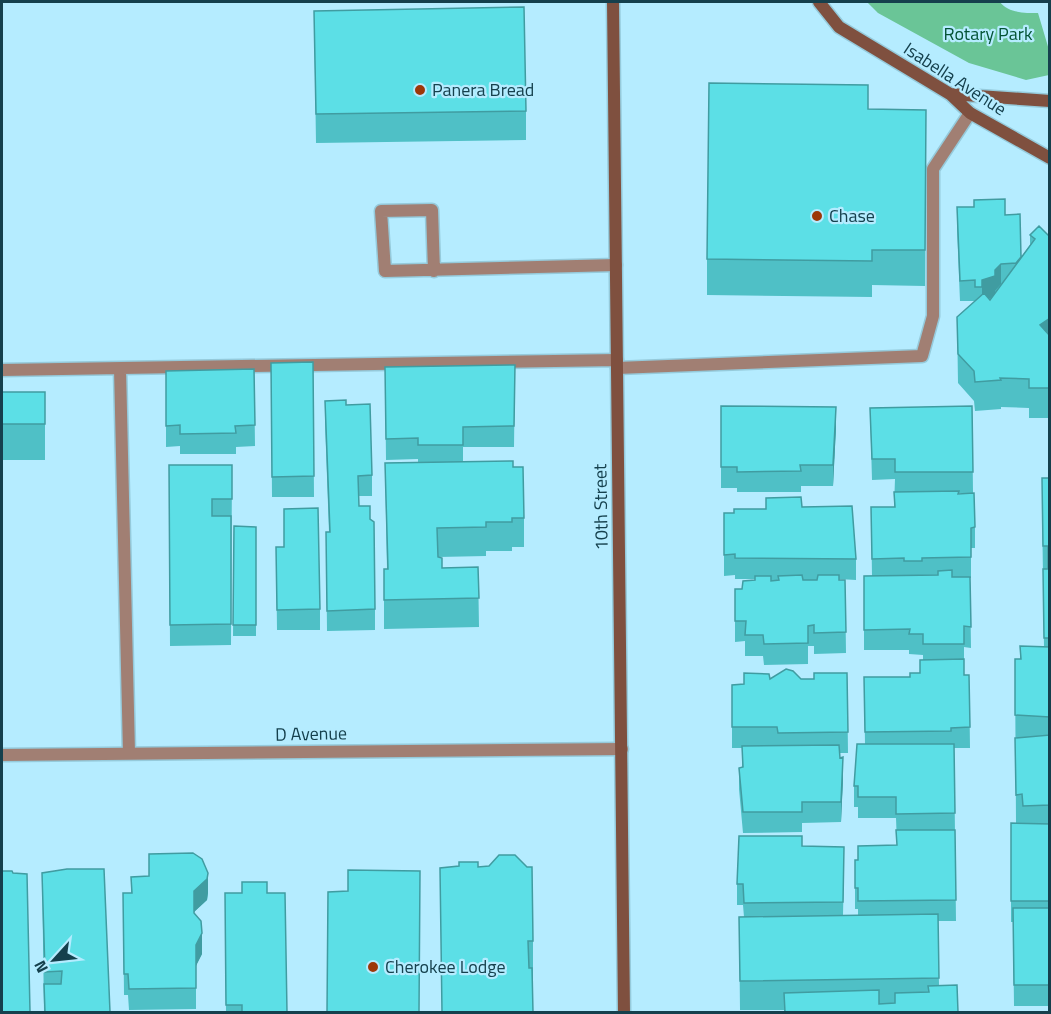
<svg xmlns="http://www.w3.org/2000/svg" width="1051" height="1014" font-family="'Titillium Web',sans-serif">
<rect width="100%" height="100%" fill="#b5ecff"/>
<!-- green -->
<path fill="#6ac597" d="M867 2H1000C1008 13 1025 13 1038 13L1049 50V75L1026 80 969 63 878 13Z"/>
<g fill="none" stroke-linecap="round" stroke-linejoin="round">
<defs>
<path id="lane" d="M434 271 432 210 381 211 385 271 616 265
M617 368 922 356 933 316V169L970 113
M120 369 129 753
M2 370 617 360"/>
<path id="street" d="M2 755 622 749"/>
<path id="secondary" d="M613 2 624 1012
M819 2 839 27 950 94 970 113 1050 158
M950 94 1050 101"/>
</defs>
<!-- lane casing -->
<use href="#lane" stroke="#95cadb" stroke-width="15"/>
<!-- street casing -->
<use href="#street" stroke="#95cadb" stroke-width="15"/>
<!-- secondary casing -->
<use href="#secondary" stroke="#95cadb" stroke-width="15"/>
<!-- lane -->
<use href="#lane" stroke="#a17f73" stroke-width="12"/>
<!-- street -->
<use href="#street" stroke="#a17f73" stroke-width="12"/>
<!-- secondary -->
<use href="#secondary" stroke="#7f503f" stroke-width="12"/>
</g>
<!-- wall -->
<path fill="#4fc0c6" d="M314 11 526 111V140L316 143Z
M868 109 926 110 925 286 872 285V297L707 295V259Z
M957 207 1005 215 1021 257 1030 245V235L1050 237V418H1029V408L1001 407V409L975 411 974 401 958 383 957 317 975 302V301H960L957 228Z
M313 362 314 497H272L271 363Z
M515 365 514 447H463V462L513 467 524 518V547H512V551H486V556L438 557 442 568 478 567 479 627 384 629V569H387L385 463 418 462V459L386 460 385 367Z
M254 369 255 446 236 447V454H180V446L166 447V371Z
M2 392H45V460H2Z
M325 401 346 405 372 475V496H359V506L370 519 375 609V630L327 631 326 532H329L325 422Z
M721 406 836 427 833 486H801V492H737V488H721Z
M972 406 973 493H959L975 527V548H971V578H970L971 648 964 647V675H969L970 748H954L956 921H938L939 986 958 1012H784V1010H740L739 917H744L743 905H737V884L802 846 844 868 843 915H858V909H855V860H858L897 845 896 818H858V807H854V786L865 744 864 677H910L920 673 923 660V655L909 654V650H864V576H872L871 507H894L895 479 872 480 870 408Z
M1049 457 1050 1006H1014L1013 922H1011V823H1016L1015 659H1020V646L1044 647 1042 507 1049 478Z
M169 465H232L231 645 170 646Z
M802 507 856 559V580L839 579V580H845L846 653 814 654V646H808V664L764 665 763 656H745V641L735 642V589H742L755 580V579H735V575L724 576V513H734L766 509Z
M234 526 256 527V636H233Z
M276 547 320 609V630H277Z
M847 673 848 753H839L843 778 841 822 802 823V832L743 833 739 789V768L742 767V748H732V685L744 684 770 679H814Z
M478 867 533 941V1012Z
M42 873 110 1012H44Z
M131 877 208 893 207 900 194 912 202 954 196 965V1009L129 1010 128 995H124L123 893H131Z
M225 893H267L287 1012H226Z"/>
<!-- shaded-wall -->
<path fill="#409ca1" d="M1001 264V284L995 291V297L982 300V280L995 270Z
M1050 318V347L1040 325Z
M836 407V427L833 486V465Z
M843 757V778L841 822V802Z
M208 873V893L207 900 194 912V891Z
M202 933V954L196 966V945Z"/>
<!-- building -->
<path fill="#5cdfe6" stroke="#409ca1" stroke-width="1.5" d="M524 7 526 111 316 114 314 11Z
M709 83 868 85V109L926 110 925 250H872V261L707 259Z
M1005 199V215L1020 214 1021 257 1016 263 1001 264 995 270V276L982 280V287H975V280L960 281 957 207H974V200Z
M1039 226 1050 237V318L1040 325 1050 336V388H1029V379L1000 378 1001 380 975 382 974 371 958 354 957 317 984 293 990 300 1035 239 1030 235Z
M313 362 314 476 272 477 271 363Z
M515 365 514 426 463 427V445H418V438L386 439 385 367Z
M254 369 255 425 235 426 236 433 180 434V425L166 426V371Z
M2 392H45V424H2Z
M346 400V405L370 404 372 475 358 476 359 506H370V519L374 522 375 609 327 611 326 532H330L325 401Z
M721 406 836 407 833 465H800L801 471 737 472V467H721Z
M972 406 973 472H895V459H872L870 408Z
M513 461V467H523L524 518H512V522H486V527L437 528 438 557 442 558V568L478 567 479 598 384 600V569H388L385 463Z
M169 465H232V499H212V516H231V624L170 625Z
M1042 478H1050V638H1044L1043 569H1048V546H1043Z
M959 491 958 494 974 493 975 527 971 528V557L922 558V561H904V558L872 559 871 507H895L894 492Z
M801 497 802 507 852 506 856 559 735 558V554L724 555V513H734V509H766V498Z
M318 508 320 609 277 610 276 547H284V509Z
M234 526 256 527V625H233Z
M952 570V577H970L971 627 964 626V644H923V634H909L910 629 864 630V576L938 575V571Z
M802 575 803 580H817L818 575H839V580H845L846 632 814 633V625L808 626V643L764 644 763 635H745L746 621H735V589H742L743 581 755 580V576H771V581L779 580 778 576Z
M1020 646 1050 647V717L1015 715V659H1021Z
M964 659V675H969L970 727 951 728V731L865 732 864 677H910V673H920V660Z
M786 669 793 671 801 679H814V673H847L848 732 778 733 777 727H732V685L744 684V673L769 674 770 679Z
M1050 735V805L1023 806 1022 794 1016 795 1015 738Z
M857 744H954L955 813 896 814V797H858V786H854Z
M839 745 840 758 843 757 841 802H802V812H743L739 768 743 767 742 746Z
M1011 823 1050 824V901H1011Z
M896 830H955L956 900 858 901V888H855V860H858V846L897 845Z
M739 836H802V846L844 847 843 902 744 903 743 884H737Z
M193 853 202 859 208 873 207 879 194 891V913L201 921 202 933 196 945V988L129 989 128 974H124L123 893H132L131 877 149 876V854Z
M499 855H515L527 867H532L533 941H528L529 968H532L533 1012H442L440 868 459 866V862H478V867L489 866Z
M67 869H104L110 1012H45L44 984H61L62 971 45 972 42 873Z
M348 870 420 871 419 1012H327L328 892 348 891Z
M2 871H12L13 873 27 874 30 1012H2Z
M242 882H267V893H285L287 1012H242V1005H226L225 893H242Z
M1013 908H1050V985H1014Z
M938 914 939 978 740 981 739 917Z
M957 985 958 1012H785L784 993 879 990V1004L895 1003V993L929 992 928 986Z"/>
<!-- markers -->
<g fill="#9d3809" stroke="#b5ecff" stroke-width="2">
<circle cx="420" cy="90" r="6"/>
<circle cx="817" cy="216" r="6"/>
<circle cx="373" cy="967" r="6"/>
</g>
<g text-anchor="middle" stroke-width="4.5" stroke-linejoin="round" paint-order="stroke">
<!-- park labels -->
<g font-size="18" fill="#045335" stroke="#b5ecff">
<text x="988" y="40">Rotary Park</text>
</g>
<!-- street labels -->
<g font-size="18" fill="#15404d" stroke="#b5ecff">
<text transform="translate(955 79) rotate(33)" y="6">Isabella Avenue</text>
<text transform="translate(601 507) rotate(-91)" y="6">10th Street</text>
<text transform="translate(311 734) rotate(-1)" y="6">D Avenue</text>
</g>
<!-- poi labels -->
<g font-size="18" fill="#15404d" stroke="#b5ecff" text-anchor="start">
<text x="432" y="96">Panera Bread</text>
<text x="829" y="222">Chase</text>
<text x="385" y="973">Cherokee Lodge</text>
</g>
</g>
<!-- border -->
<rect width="1051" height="1014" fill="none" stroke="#15404d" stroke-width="6"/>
<!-- north arrow -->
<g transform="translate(54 960) rotate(243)" stroke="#b5ecff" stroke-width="4.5" paint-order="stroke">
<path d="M0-4.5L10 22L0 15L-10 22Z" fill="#15404d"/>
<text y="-9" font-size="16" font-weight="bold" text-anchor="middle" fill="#15404d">N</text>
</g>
</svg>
